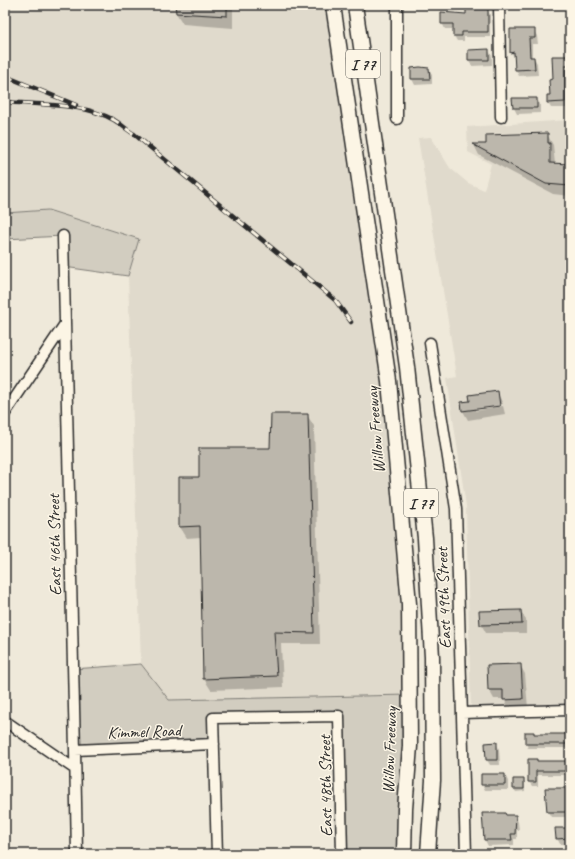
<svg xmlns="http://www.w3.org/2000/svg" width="575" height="859" font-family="Caveat,sans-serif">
<rect width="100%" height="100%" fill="#efe9da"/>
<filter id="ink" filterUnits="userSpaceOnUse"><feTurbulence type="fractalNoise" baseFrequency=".025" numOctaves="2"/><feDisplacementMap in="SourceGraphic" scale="8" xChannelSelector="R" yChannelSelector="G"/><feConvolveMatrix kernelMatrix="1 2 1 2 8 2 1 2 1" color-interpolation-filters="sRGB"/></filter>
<g filter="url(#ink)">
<!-- built -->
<path fill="#e0dacc" d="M5 5H333L389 381 409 695 169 700 141 664 128 276 139 239 49 210 5 213Z
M570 120V710L471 712 466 506 447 378 457 376 418 138 431 137 450 168 468 183 484 190 491 164 468 152 467 127Z"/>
<!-- green -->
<path fill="#d2cdc0" stroke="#7e7c76" d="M48 210 139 239 128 276 64 267 63 236 5 239V213Z
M141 664 169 700 409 695 397 854H342L339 716 214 718V744L75 750 73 669Z"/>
<!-- shadow -->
<path fill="#0003" fill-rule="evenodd" d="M176 5H233V28L183 24 176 13Z
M467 5H488V10L490 15V37H464V41H457L454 36V29H445L442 23 468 15Z
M534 30 537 36 538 44H532V58H534L537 63 538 75 519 76 516 70 515 58 511 52Z
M488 50 492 56V65L472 66 469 60V51Z
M570 57V72H568V108H551L548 103 554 80Z
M429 69 432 74V84L415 85 412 79Z
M513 99H537L540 104V113L517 114 514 108Z
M547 134 553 145 555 164 570 165V196L553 194 479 155 474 145H487ZM549 143 551 145V168H549Z
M497 392 503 404 475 409V411L503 406 505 414 468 420 463 411 462 403 471 401Z
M307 415 314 426 320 644H281L283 687 211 690 204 679 201 537 187 538 180 527 200 478 271 448Z
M521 611 526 620V633H486L481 624Z
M520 665 525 674 528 708 509 709 504 699H494L489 690Z
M534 733 535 735H569L570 748H528L526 743Z
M496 743 499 749 500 765H490L487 760Z
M537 760 538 762H570V775H538V786H532L529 782Z
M505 775 508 781V790H485L482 784Z
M514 780H524L525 782V791L516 792 514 789Z
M567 789 568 791H570V817H551L548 812Z
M483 814 515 816 518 822 519 830H517V839H514V845L488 846 485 840Z
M570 829V844H560L557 838Z"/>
<!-- building -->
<path fill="#bcb7ac" stroke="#2b2b2b" d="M175 5H227V16L176 13Z
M466 5H488V32H462V36H453V24H441V12L466 14Z
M510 29H535V38H529L530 57H534L535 69 515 70 514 52 510 53Z
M489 49V60H468V50Z
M552 56H570V66H565V102L547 103V95H550L549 80 553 79Z
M420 67 429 68 430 79H411V68Z
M512 98H537V108H513Z
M548 133V143H550V163L570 164V186L546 184 472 144H486V135Z
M498 391 500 406 462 411 461 402 470 401 469 395Z
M271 414H308L314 633 274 632 277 676 203 679 200 526 179 527V477H199V448H270Z
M521 610 522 624 480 625 479 611Z
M521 664 523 699 503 700V690H488L487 665Z
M525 732H534V734H569L570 744H525Z
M497 742V760H486L485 743Z
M528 759H537V761H570V771H536V782H528Z
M481 774H505V785H481Z
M513 779H524V789H513Z
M545 788H567V790H570V812H547Z
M482 813H505L506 815H516L515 834H511L512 840H484Z
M555 828H570V838L556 839Z"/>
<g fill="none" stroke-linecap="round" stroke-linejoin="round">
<defs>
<path id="minor" d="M499 5 501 117
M397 119V5
M63 236 75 750 77 854
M430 343 456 509 466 854
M5 413 65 324
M462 713 570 710
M5 721 75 769
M75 750 214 744
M217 854 213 718 339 716 342 854"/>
<path id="highway" d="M333 5 389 381 409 604 410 746 405 809 404 854
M355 5 407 367 425 538 432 657 433 780 428 854"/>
</defs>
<!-- minor casing -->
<use href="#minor" stroke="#2b2b2b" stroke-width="13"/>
<!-- highway casing -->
<use href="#highway" stroke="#2b2b2b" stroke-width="17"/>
<!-- minor -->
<use href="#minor" stroke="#fcf5e5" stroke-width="10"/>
<!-- highway -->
<use href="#highway" stroke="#fcf5e5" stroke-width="14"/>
<defs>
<path id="rail" d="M5 76 76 105
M5 102C39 105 84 103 114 120 121 124 127 130 134 134L335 300 351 322"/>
</defs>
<!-- rail casing -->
<use href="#rail" stroke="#2b2b2b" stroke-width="4.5"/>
<!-- rail -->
<use href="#rail" stroke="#fcf5e5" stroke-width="3" stroke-dasharray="9" stroke-linecap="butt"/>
</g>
</g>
<g text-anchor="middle" stroke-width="3" stroke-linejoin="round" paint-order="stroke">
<!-- shield labels -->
<g fill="#fcf5e5" stroke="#6a6863" stroke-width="1">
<rect x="346" y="50" width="34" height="28" rx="3"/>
<rect x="404" y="489" width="34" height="28" rx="3"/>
</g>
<g font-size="16" font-weight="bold" fill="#2b2b2b">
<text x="363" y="70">I 77</text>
<text x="421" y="509">I 77</text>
</g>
<!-- street labels -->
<g font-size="17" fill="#2b2b2b" stroke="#fcf5e5">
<text transform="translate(375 430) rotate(-95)" y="6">Willow Freeway</text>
<text transform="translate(54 545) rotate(-91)" y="6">East 46th Street</text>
<text transform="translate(443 598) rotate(-92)" y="6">East 49th Street</text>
<text transform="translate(144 731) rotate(-2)" y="6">Kimmel Road</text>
<text transform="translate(389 750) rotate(-88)" y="6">Willow Freeway</text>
<text transform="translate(325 786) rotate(-91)" y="6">East 48th Street</text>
</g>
</g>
<!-- margin -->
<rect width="575" height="859" fill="none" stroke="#fcf5e5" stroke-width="20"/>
<rect x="10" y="10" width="555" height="839" fill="none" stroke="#2b2b2b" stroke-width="1.5" filter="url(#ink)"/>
</svg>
